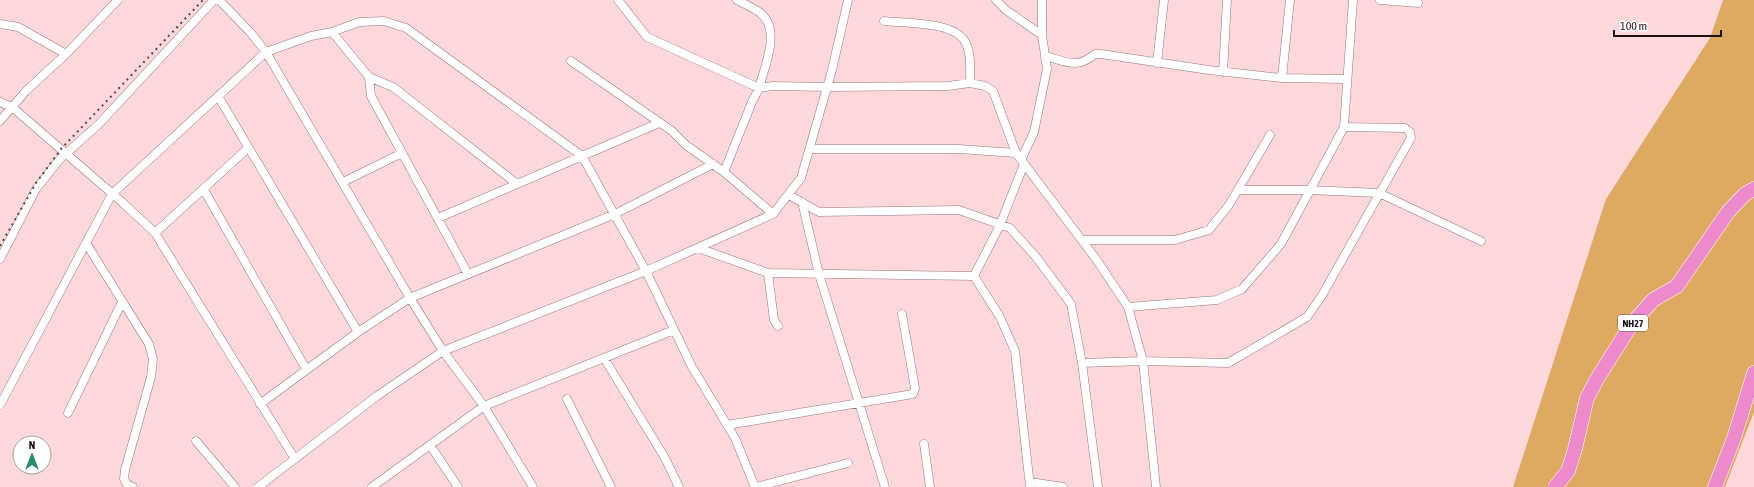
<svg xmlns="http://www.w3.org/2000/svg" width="1754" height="487" font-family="'Asap Condensed',sans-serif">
<rect width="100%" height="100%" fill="#fed8db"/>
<!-- forest -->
<path fill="#deaa62" d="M1723 0H1754V412L1725 487H1513L1606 199 1710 38Z"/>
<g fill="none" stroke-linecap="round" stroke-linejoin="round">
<defs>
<path id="minor" d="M219 0 250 32 266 52 410 298 443 351 484 406 533 487
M618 0 647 37 759 88C765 66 782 28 759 12 752 7 744 4 737 0
M996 0 1006 10 1042 35
M1380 0 1418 3
M884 21C905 23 952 22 964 40 972 52 970 70 970 83
M0 24 18 27 66 54
M332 32 369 77 393 87 517 184
M1045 56C1066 61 1076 70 1095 54H1101L1209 70 1282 78 1347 79
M571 61 672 131 686 145 724 172 773 214
M1157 63 1164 0
M1223 72 1227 0
M369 77 371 96 468 274
M1282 78 1290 0
M218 96 358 332
M0 102 12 107 122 202 155 233 295 459
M0 121 26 91 66 54 118 0
M810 149H959L1016 153
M1021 160 1034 132 1047 69 1042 35V0
M724 172 752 102 759 88 773 86 827 87 948 86 970 83 985 86 993 91 1016 153 1096 259 1128 307 1143 361 1156 487
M343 182 402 153
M204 190 306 369
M1238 190H1309L1379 193 1481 241
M789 195 819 212 959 210 1010 228 1036 257 1071 304 1082 363 1098 487
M802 202 819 274 885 487
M438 218 659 123
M155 233 248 148
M1082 240H1175L1209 230 1229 205 1270 135
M86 243 149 344 153 359 151 377 125 470 124 479 127 484 133 487
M698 248 768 273 974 276 1000 317 1015 351 1030 487
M0 259 36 189 60 159 99 124 214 0
M768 273 774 320 778 326
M974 276 1000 225 1024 164
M1128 307 1217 300 1242 289 1281 244 1344 127 1353 0
M604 358 665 458 679 487
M1082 363 1143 361 1228 363 1307 317 1321 297 1411 138 1410 132 1405 128 1344 127
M567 399 611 487
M260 404 358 332 410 298 615 214 713 164
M0 405 112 194 266 52 311 36 332 32 359 22 384 21 406 28 582 156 646 271 692 367 735 438 755 487
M68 413 122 302
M727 425 913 394 915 388 902 314
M196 441 235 487
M924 444 930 487
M430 445 458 487
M1030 482 1063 487
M258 487 377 396 443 351 646 271 773 214 801 178 832 70 848 0
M372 487 484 406 674 330
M756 487 848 463"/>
<path id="trunk" d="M1555 487 1568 471 1575 449 1587 398 1597 379 1631 325 1653 300 1677 286 1728 212 1745 194 1754 189
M1715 487 1734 438 1754 373"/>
</defs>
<!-- minor casing -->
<use href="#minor" stroke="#977578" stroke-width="9"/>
<!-- trunk casing -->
<use href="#trunk" stroke="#fff" stroke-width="15"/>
<!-- minor -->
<use href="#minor" stroke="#fff" stroke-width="8"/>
<!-- trunk -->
<use href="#trunk" stroke="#ec8acc" stroke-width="14"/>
<!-- rail -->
<path stroke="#5a4647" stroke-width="2" stroke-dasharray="2 4" stroke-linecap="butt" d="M0 246 36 183 61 149 203 0"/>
</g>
<g text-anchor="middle" stroke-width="3" stroke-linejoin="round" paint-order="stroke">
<!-- shield labels -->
<rect fill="#fff" stroke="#625859" stroke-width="1" x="1618" y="315" width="30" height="16" rx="3"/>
<g font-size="10" font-weight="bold" fill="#1e1112">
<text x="1633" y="327">NH27</text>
</g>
</g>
<!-- north arrow -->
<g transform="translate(32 455)"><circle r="19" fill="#ffffff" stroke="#a5a0a0"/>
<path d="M0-3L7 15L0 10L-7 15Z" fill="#248d6b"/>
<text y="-6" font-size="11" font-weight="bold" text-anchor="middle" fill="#1e1112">N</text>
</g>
<!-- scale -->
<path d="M1614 30v6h107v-6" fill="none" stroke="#1e1112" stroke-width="2"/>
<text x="1620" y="30" font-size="12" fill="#1e1112" stroke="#ffffff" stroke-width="3" paint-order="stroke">100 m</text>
</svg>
